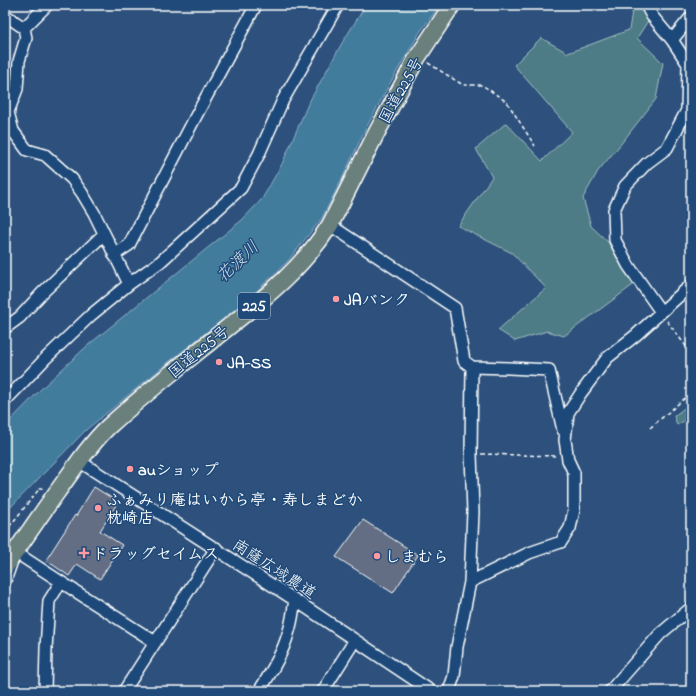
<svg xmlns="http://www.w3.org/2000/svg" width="696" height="696" font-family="'Indie Flower','Klee One',sans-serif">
<rect width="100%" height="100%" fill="#2d517c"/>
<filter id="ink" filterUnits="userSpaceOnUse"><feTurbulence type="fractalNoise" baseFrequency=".025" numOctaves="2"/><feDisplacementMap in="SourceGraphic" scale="8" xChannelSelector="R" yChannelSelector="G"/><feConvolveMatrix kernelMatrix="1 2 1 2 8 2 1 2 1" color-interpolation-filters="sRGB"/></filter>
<g filter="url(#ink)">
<!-- green -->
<path fill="#4d7c86" stroke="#a6bec2" d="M633 5H658L637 38 663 63 656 99 620 145 598 171 583 198 591 226 608 242 633 285 564 336 547 331 515 341 498 330 546 288 512 253 458 226 492 177 476 149 506 123 542 161 572 132 514 65 541 38 568 53 629 30Z
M691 403V417L677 425 674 416Z"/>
<!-- water -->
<path fill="#437c9d" stroke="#8eb0c4" d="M366 5H440L420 32 389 85 363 134 341 181 322 218 288 261 246 301 165 365 86 430 5 513V426L42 388 87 346 242 220 262 199 282 164 308 104 342 43Z"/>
<!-- building -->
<path fill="#636d83" stroke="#fff" d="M94 487 118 502 100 531 122 545 100 579 77 564 69 576 46 560 75 515 76 516Z
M363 520 418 555 393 593 336 557Z"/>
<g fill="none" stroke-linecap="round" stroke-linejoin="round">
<defs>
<path id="minor" d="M646 5 652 16 672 40 688 64 687 110 667 148 647 163 625 186 614 210 615 240 628 265 661 312
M5 15 24 28 26 38 19 61 17 89 8 112 13 131 27 150 45 155 72 179 82 193 94 213 129 284
M24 28 47 5
M672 40 691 17
M330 225 455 308 464 361 472 367 509 368 549 370 563 430
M114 255 129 245 197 114 256 5
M5 328 20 317 43 292 104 234
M5 401 46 358 91 315 129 284 160 262 241 188 259 154 283 100 338 5
M79 461 295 600 431 691
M5 581 15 552 61 582 155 642
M470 582 473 512 471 454 472 367
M45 691 46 649 49 601 61 582
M124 691 216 548
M259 691C271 673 282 655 288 634 292 623 293 611 295 600
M323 691 355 640
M449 691 454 676 457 647 470 582 529 553 561 542 570 528 574 510V473L568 460 565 440 568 413 581 393 607 358 636 335 691 285
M610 691 660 634 691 608"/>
<path id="highway" d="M5 567C22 542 39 517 57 492 73 470 89 445 109 426 143 395 180 366 216 337 259 302 299 273 330 225L377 132 417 58 452 5"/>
</defs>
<!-- minor casing -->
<use href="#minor" stroke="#fff" stroke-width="14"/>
<!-- highway casing -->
<use href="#highway" stroke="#fff" stroke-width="19"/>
<!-- path -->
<path stroke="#fff" stroke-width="1.5" stroke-dasharray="4 3" stroke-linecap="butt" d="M428 63 463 85H482L507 102 535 146
M667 321 691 353
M650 428 691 393
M481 454 558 456
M5 532 40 488H43"/>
<!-- minor -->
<use href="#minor" stroke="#1f4a7a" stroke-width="11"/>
<!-- highway -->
<use href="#highway" stroke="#6a807c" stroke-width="16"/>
</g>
</g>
<!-- markers -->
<g fill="#ff9aa2" stroke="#1f4a7a" stroke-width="1.5">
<circle cx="336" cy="299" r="4"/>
<circle cx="219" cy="362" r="4"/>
<circle cx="130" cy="469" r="4"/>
<circle cx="98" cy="508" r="4"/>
<path d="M82 547h4v4h4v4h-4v4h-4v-4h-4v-4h4z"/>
<circle cx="377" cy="556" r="4"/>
</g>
<g text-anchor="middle" stroke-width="3" stroke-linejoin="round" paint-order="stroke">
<!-- shield labels -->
<rect fill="#1f4a7a" stroke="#bcc9d7" stroke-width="1" x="238" y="293" width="32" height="26" rx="3"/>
<g font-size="15" font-weight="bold" fill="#fff">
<text x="254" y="311">225</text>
</g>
<!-- street labels -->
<g font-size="16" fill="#fff" stroke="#1f4a7a">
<text transform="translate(400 90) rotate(-61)" y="6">国道225号</text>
<text transform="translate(198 351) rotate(-39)" y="6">国道225号</text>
<text transform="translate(275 568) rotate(33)" y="6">南薩広域農道</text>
</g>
<!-- poi labels -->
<g font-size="16" font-weight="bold" fill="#fff" stroke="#1f4a7a" text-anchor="start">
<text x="344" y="305">JAバンク</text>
<text x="227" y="368">JA-SS</text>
<text x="138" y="475">auショップ</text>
<text x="106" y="505">ふぁみり庵はいから亭・寿しまどか<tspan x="106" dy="18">枕崎店</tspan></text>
<text x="92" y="559">ドラッグセイムス</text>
<text x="385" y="562">しまむら</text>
</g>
<!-- water labels -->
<g font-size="17" font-style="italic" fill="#d0dee6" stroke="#1f4a7a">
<text transform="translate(237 261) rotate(-43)" y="6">花渡川</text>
</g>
</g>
<!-- margin -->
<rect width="696" height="696" fill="none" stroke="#1f4a7a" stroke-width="20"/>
<rect x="10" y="10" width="676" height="676" fill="none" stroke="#fff" stroke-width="1.5" filter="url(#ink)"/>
</svg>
